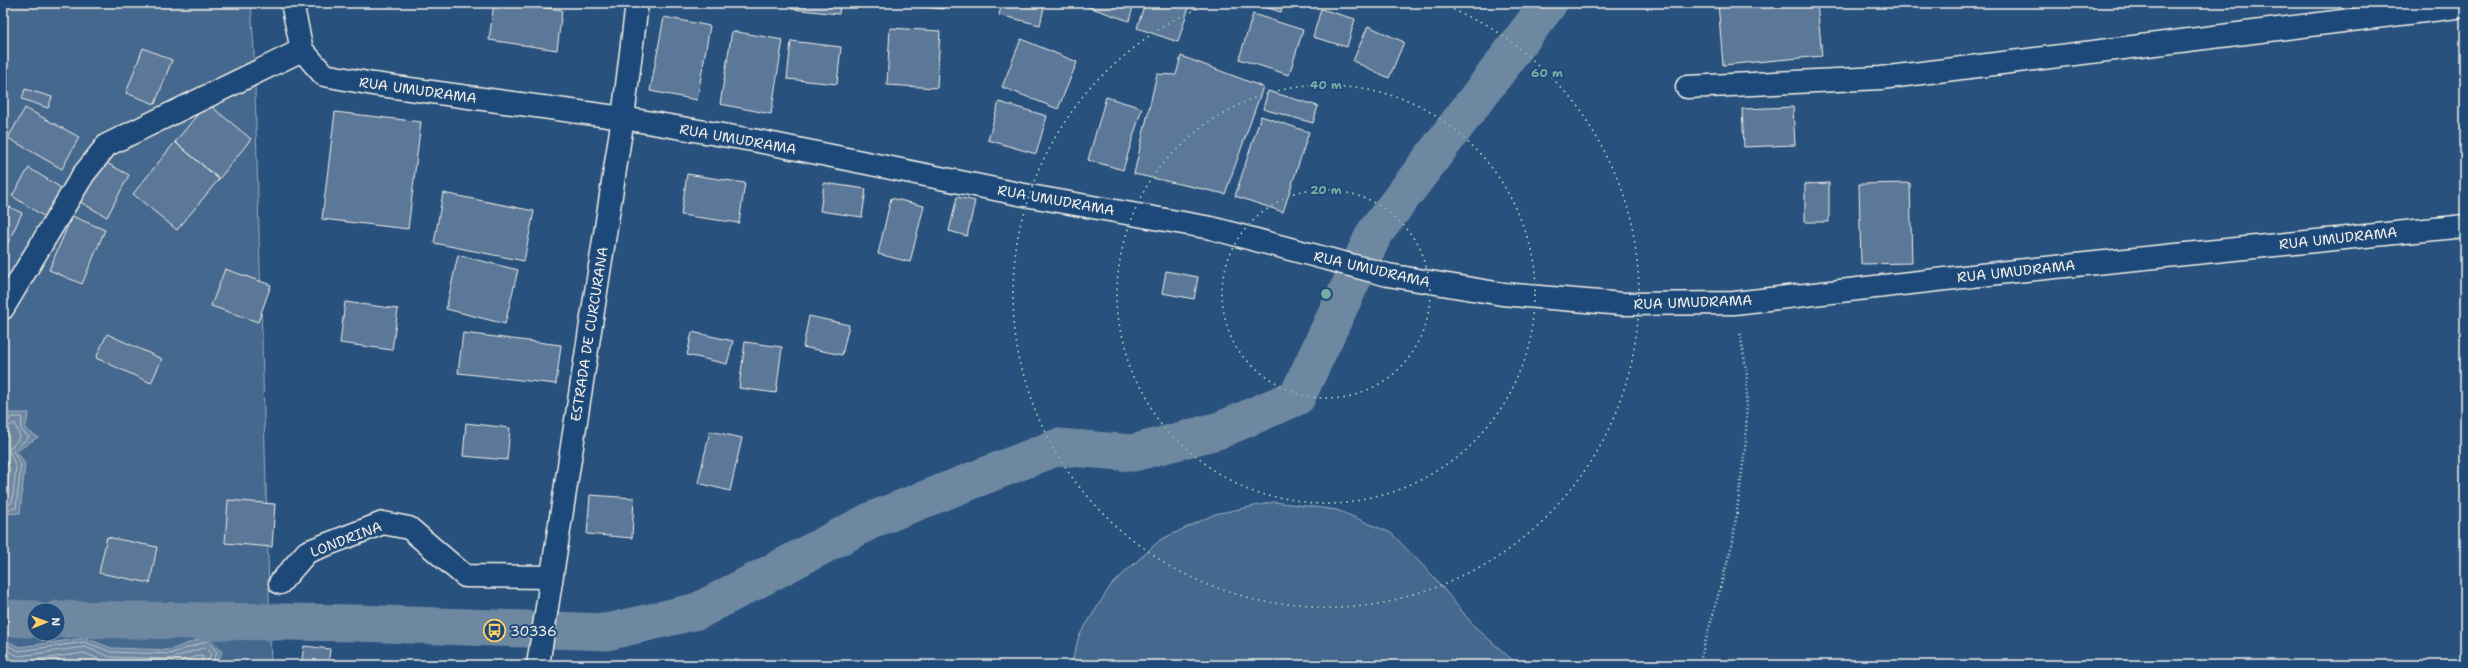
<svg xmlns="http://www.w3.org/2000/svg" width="2468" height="668" font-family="'Shantell Sans',sans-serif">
<rect width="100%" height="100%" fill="#28517e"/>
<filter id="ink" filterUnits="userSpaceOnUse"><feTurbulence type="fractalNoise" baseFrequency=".025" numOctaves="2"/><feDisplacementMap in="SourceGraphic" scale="8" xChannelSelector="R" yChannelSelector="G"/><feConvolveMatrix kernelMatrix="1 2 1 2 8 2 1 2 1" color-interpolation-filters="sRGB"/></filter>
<g filter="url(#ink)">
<!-- green -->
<path fill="#45688e" stroke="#9cacbb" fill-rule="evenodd" d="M3 3H251L254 51 271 665H3ZM34 610H58V634H34Z
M1274 502 1337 510 1391 533 1433 576 1474 626 1518 665H1071L1079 636 1111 585 1160 540 1215 514Z"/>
<!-- water -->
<path fill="#6e88a2" stroke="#a4b2be" d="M9 413H29L25 429 38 437 17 451 25 464 20 513 3 514V422Z
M208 636 222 652 216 665H3V639L19 647 86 638 111 648 170 650Z"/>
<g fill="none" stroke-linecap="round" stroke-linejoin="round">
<!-- shore -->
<path stroke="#bec7cc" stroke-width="1" d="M3 424 12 417H22L21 430 29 437 13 451 21 465 16 508 3 510
M3 429 15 423 20 437 9 450 16 467 12 503 3 505
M3 456 10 468 6 497 3 499
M3 643 19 651 85 642 111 652 170 654 207 641 217 652 212 665
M3 649 19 656 85 647 110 657 170 659 205 647 211 653 207 665
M3 656 19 662 84 653 109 663 170 665 201 655 203 657 201 665"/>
<!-- canal -->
<path stroke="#6e88a2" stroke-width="37" d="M3 618 34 619
M58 619 357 623 607 632 698 611 872 520 1058 447 1133 453 1220 430 1297 397 1374 234 1549 3"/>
</g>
<!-- building -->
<path fill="#5b7899" stroke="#f4f1e8" d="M494 3H512L562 10 557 50 489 40Z
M791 3H840L839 14 791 9Z
M906 3H943V9L906 5Z
M1002 3H1045L1040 25 999 15Z
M1077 3H1134L1129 21Z
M1145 3H1190L1178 42 1137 28Z
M1252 3H1284L1281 12Z
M1718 3H1817L1822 56 1723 65Z
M1321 9 1355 19 1347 47 1313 37Z
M1253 14 1303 30 1289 75 1239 59Z
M664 17 710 26 697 100 650 91Z
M1368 26 1404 42 1389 78 1353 61Z
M890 28 940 31 937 88 887 85Z
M732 31 783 40 771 114 720 104Z
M1021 39 1077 62 1058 109 1002 87Z
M791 41 841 47 837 84 787 79Z
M143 48 172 60 155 104 126 93Z
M1181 56 1263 87 1225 194 1134 174 1157 74 1176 75Z
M25 89 52 97 48 108 22 99Z
M1268 91 1318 106 1313 123 1263 109Z
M1106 97 1142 108 1123 170 1088 160Z
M999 102 1047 116 1036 154 988 140Z
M207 103 251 139 219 179 175 142Z
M1793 107 1795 145 1744 147 1742 109Z
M25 108 79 137 62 169 8 138Z
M335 112 421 122 408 229 322 219Z
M1261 116 1309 132 1283 212 1235 196Z
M175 142 219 179 177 230 133 194Z
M101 160 129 175 107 217 80 202Z
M29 168 66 191 48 219 12 196Z
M687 174 745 183 739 223 681 215Z
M824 183 866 189 862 217 820 211Z
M1829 183V222H1805V184Z
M1910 183 1912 263 1861 264 1859 184Z
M443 193 534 211 524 261 434 243Z
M957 197 975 201 967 236 949 231Z
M891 198 924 206 910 262 878 254Z
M3 204 22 213 3 253Z
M72 216 105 230 82 284 49 270Z
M458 255 518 270 505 324 446 309Z
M225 269 271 285 258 322 211 306Z
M1166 271 1198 277 1194 299 1162 293Z
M345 302 398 309 392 350 340 343Z
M809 316 849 325 842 355 803 347Z
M692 332 733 341 727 364 687 355Z
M463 333 561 345 556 384 458 373Z
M107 334 162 359 151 383 96 358Z
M745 342 782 347 776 393 739 388Z
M466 423 510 428 507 460 463 456Z
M710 431 742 438 730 491 698 483Z
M590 495 634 498 632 538 587 534Z
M228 500 275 504 272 547 225 543Z
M107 537 157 547 150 583 99 573Z
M304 646 330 649 328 665H301Z"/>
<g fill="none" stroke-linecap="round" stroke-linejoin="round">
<defs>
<path id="minor" d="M292 3 302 50
M302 50 324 75 373 84 623 118 758 141 1019 194 1211 228 1388 275 1502 294 1623 304 1734 303 2016 271 2465 226
M1687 87 1881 78 2465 6
M3 308 83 175 107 145 302 50
M280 583 307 552 383 523 409 528 465 576 551 577"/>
<path id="primary" d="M538 665 623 118 637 3"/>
</defs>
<!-- minor casing -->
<use href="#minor" stroke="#f4f1e8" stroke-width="25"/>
<!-- primary casing -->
<use href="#primary" stroke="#f4f1e8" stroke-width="25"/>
<!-- path -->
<path stroke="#f4f1e8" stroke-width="2.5" stroke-dasharray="1 3" stroke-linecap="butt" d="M1699 665 1733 541 1746 441 1747 375 1740 333"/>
<!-- minor -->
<use href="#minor" stroke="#1f4a7a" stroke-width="22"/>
<!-- primary -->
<use href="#primary" stroke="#1f4a7a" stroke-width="22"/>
</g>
</g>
<!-- distance rings -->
<g fill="none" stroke="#76ada5" stroke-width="2" stroke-dasharray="2 4">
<circle cx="1326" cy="294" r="104"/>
<circle cx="1326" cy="294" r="209"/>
<path d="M1443 4A313 313 0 1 1 1209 4"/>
</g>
<!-- icons -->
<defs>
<symbol id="bus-ring" viewBox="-11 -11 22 22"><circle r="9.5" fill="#1f4a7a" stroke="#ffd166" stroke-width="1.5"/><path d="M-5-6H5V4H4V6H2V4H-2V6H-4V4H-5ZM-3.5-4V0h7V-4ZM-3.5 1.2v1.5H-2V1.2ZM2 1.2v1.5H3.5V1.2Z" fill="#ffd166"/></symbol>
</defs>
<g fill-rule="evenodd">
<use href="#bus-ring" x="482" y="618" width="25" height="25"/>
</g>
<g text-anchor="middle" stroke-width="4" stroke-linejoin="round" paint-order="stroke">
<!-- street labels -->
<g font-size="14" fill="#f4f1e8" stroke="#1f4a7a">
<text transform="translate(418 90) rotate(8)" y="5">RUA UMUDRAMA</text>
<text transform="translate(738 139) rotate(10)" y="5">RUA UMUDRAMA</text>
<text transform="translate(1056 200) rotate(10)" y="5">RUA UMUDRAMA</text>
<text transform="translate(2338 238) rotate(-6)" y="5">RUA UMUDRAMA</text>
<text transform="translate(1372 269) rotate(13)" y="5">RUA UMUDRAMA</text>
<text transform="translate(2016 271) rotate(-6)" y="5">RUA UMUDRAMA</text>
<text transform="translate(1693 302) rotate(-2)" y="5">RUA UMUDRAMA</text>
<text transform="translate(589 334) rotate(-81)" y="5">ESTRADA DE CURCURANA</text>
<text transform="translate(346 539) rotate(-21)" y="5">LONDRINA</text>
</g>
<!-- poi labels -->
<g font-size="14" fill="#f4f1e8" stroke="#1f4a7a" text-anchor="start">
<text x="510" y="636">30336</text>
</g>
</g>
<circle cx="1326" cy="294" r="6" fill="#76ada5" stroke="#1f4a7a" stroke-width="2"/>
<g font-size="12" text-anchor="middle" font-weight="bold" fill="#76ada5" stroke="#1f4a7a" stroke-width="4" stroke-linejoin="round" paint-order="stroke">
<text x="1547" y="77">60 m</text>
<text x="1326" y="89">40 m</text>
<text x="1326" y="194">20 m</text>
</g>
<!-- margin -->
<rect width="2468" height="668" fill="none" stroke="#1f4a7a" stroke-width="16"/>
<rect x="8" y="8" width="2452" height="652" fill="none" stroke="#f4f1e8" stroke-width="1.5" filter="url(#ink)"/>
<!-- north arrow -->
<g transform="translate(46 622) rotate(89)"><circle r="19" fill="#1f4a7a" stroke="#748da6"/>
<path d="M0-3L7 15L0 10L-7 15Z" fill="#ffd166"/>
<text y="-6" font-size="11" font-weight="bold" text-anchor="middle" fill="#f4f1e8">N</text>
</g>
</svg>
